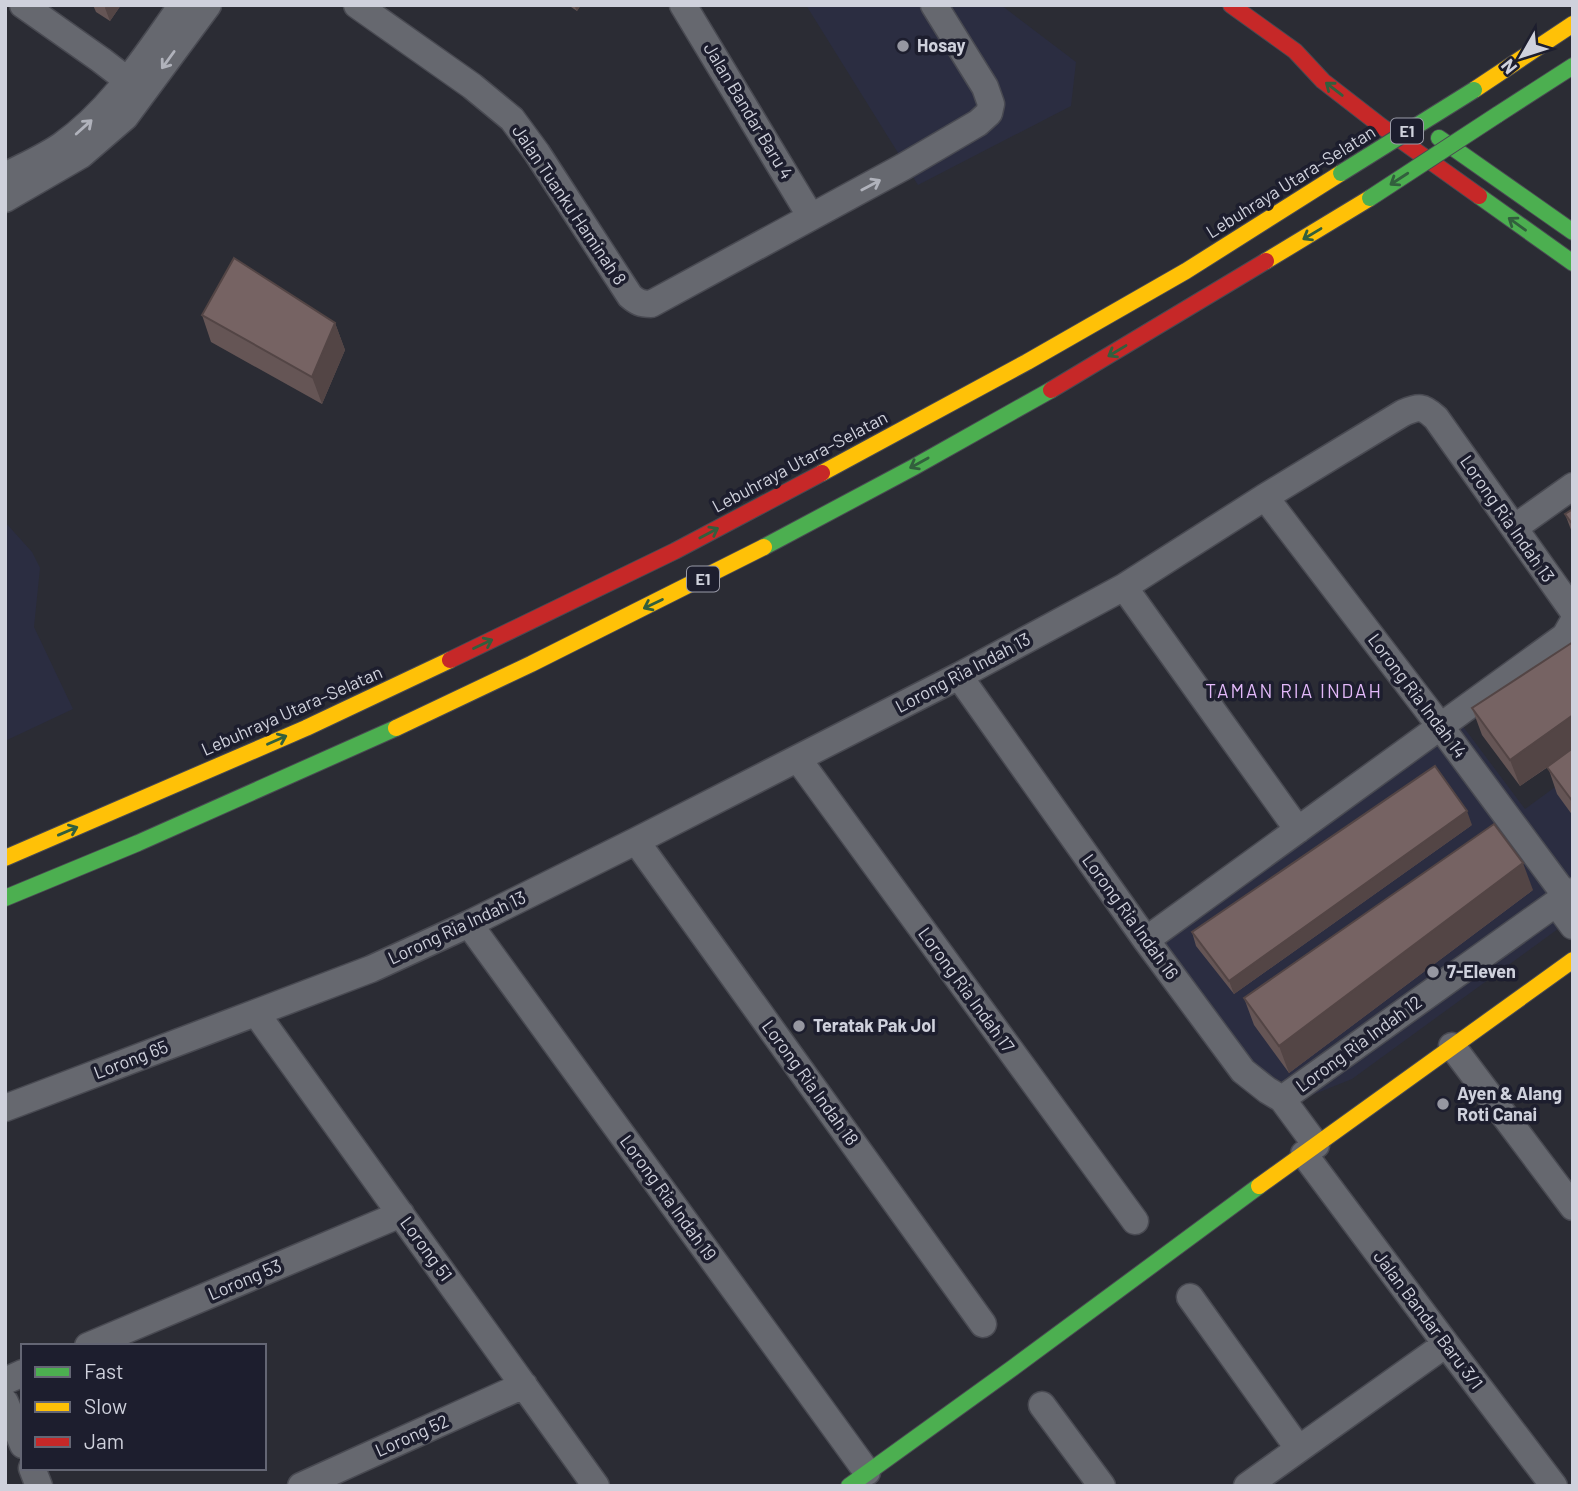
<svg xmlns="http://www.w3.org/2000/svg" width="1578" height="1491" font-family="Barlow,sans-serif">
<rect width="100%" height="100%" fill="#2b2c34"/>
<!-- built -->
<path fill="#2b2d41" d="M806 5H1001L1076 62 1071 106 918 185Z
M5 522 32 552 40 568 34 627 73 709 5 741Z
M1447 705 1525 809 1573 774V918L1352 1079 1312 1095 1246 1065 1146 929Z"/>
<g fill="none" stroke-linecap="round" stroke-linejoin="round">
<defs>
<path id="street" d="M23 5 101 60 140 90
M357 5 472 86 512 119 537 153 630 296C637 302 641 304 651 304L903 167 978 123 989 113 991 104 985 87 934 5
M683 5 811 217
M5 176C24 166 45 157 62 145 113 109 146 55 182 5
M5 199 81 155 125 117 208 5
M1265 497 1440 726 1566 896
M1514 528 1573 486
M1124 587 1298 830
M959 676 1146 940 1243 1071 1267 1090 1282 1099 1316 1145
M798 759 1135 1221
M636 841 983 1324
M1556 903 1573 926
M469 924 867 1472
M1146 940 1565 636 1573 622
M256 1013 596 1486
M1452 1046 1573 1207
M1282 1099 1573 891
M5 1108 371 969 469 924 636 841 959 676 1124 587 1265 497 1403 413C1419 406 1423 406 1436 418L1573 611
M1304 1154 1446 1344 1554 1486
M1190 1297 1298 1448
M88 1346 401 1214
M5 1381 23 1373
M5 1402 23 1445
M1042 1405 1102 1486
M32 1468 39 1486
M301 1486 524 1385
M1247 1486 1446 1344"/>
<path id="fast" d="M1497 115 1573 66
M1439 138 1573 232
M1479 196 1573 263
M764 547 914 467 1051 390
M5 898 138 843 396 728
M849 1486 1014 1367 1259 1186"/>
<path id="slow" d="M1474 90 1573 24
M1266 261 1370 198
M822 473 1027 362 1186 271 1341 173
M396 728 531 664 764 547
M5 858 306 728 450 660
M1259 1186 1573 960"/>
<path id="jam" d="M1231 5 1295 51 1323 81 1381 126 1479 196
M1051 390 1266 261
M450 660 675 551 822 473"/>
</defs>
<!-- street casing -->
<use href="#street" stroke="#494a52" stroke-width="29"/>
<!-- fast casing -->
<use href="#fast" stroke="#494a52" stroke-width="18"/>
<!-- slow casing -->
<use href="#slow" stroke="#494a52" stroke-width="18"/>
<!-- jam casing -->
<use href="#jam" stroke="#494a52" stroke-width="18"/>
<!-- street -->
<use href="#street" stroke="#66686f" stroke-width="26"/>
<!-- fast -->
<use href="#fast" stroke="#4caf50" stroke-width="16"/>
<!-- slow -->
<use href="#slow" stroke="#ffc107" stroke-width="16"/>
<!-- jam -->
<use href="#jam" stroke="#c62828" stroke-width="16"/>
<defs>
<path id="fast-bridge" d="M1341 173 1474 90
M1370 198 1497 115"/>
</defs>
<!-- fast-bridge casing -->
<use href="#fast-bridge" stroke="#494a52" stroke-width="18" stroke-linecap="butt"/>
<!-- fast-bridge -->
<use href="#fast-bridge" stroke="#4caf50" stroke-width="16"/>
</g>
<!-- wall -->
<path fill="#655555" d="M93 5H121L110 21 96 12Z
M568 5H581L577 11Z
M202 315 335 323 345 350 322 404 211 342Z
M1573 509V535L1565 514Z
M1573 642V816L1557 794 1548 767 1520 786 1482 735 1472 708Z
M1472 825 1234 994 1196 946 1192 932Z
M1533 890 1289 1073 1254 1025 1244 998Z"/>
<!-- shaded-wall -->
<path fill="#534545" d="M106 5H121L110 21 105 8Z
M574 5H581L577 11Z
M335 323 345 350 322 404 312 377Z
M1573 715V749L1520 786 1510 760Z
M1467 811 1472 825 1234 994 1229 981Z
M1523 863 1533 890 1289 1073 1279 1046Z"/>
<!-- building -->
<path fill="#766363" stroke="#534545" stroke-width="2" d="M234 258 335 323 312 377 202 315Z
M1573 509V525L1565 514Z
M1573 642V715L1510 760 1472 708Z
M1573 748V802L1547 767Z
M1435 766 1467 811 1229 981 1192 932Z
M1494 824 1523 863 1279 1046 1244 998Z"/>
<!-- one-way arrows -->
<defs><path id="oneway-shaft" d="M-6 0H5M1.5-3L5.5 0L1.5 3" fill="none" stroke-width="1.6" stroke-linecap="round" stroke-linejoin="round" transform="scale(1.75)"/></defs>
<g stroke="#b0b2bb">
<use href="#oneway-shaft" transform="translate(168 60) rotate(126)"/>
<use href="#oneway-shaft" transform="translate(84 127) rotate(-42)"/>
<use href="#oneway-shaft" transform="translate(871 185) rotate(-28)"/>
</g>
<g stroke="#325f3d">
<use href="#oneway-shaft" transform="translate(1334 89) rotate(-142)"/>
<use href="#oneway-shaft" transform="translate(1399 179) rotate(147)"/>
<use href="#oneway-shaft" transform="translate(1517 224) rotate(-144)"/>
<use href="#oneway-shaft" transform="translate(1312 234) rotate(149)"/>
<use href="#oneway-shaft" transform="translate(1117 351) rotate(149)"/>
<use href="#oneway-shaft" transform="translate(919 463) rotate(151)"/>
<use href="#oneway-shaft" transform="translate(709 533) rotate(-28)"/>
<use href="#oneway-shaft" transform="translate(653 604) rotate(154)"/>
<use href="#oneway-shaft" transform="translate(483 644) rotate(-25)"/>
<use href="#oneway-shaft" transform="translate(277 740) rotate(-24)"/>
<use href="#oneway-shaft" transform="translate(68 831) rotate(-23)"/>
</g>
<!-- markers -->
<g fill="#9697a1" stroke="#1d1e2e" stroke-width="2.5">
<circle cx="903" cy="46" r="7"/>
<circle cx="1433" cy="972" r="7"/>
<circle cx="799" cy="1026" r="7"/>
<circle cx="1443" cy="1104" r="7"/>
</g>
<g text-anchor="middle" stroke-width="7" stroke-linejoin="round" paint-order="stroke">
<!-- shield labels -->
<g fill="#1d1e2e" stroke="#9a9ba8" stroke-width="2">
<rect x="1391" y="118.5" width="32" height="25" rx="5"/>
<rect x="687" y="566.5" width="32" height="25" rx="5"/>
</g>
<g font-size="16" font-weight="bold" fill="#cfd1dc">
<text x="1407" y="137">E1</text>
<text x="703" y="585">E1</text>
</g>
<!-- poi labels -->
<g font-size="18" font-weight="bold" fill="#cfd1dc" stroke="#1d1e2e" text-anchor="start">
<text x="917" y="52">Hosay</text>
<text x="1447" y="978">7-Eleven</text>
<text x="813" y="1032">Teratak Pak Jol</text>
<text x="1457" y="1100">Ayen &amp; Alang<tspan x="1457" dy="21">Roti Canai</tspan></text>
</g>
<!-- street labels -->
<g font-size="18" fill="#cfd1dc" stroke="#1d1e2e">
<text transform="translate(748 111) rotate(59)" y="6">Jalan Bandar Baru 4</text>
<text transform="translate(1291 182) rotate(-32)" y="6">Lebuhraya Utara–Selatan</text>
<text transform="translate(569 205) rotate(56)" y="6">Jalan Tuanku Haminah 8</text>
<text transform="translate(800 462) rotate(-28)" y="6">Lebuhraya Utara–Selatan</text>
<text transform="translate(1507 519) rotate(55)" y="6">Lorong Ria Indah 13</text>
<text transform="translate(963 673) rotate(-28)" y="6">Lorong Ria Indah 13</text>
<text transform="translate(1417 696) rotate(53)" y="6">Lorong Ria Indah 14</text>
<text transform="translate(292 711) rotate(-24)" y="6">Lebuhraya Utara–Selatan</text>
<text transform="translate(1130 917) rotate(54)" y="6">Lorong Ria Indah 16</text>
<text transform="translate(457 928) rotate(-25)" y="6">Lorong Ria Indah 13</text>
<text transform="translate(966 990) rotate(54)" y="6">Lorong Ria Indah 17</text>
<text transform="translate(1359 1044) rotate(-36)" y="6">Lorong Ria Indah 12</text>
<text transform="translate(131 1060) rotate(-21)" y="6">Lorong 65</text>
<text transform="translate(810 1083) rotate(54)" y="6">Lorong Ria Indah 18</text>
<text transform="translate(668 1198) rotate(54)" y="6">Lorong Ria Indah 19</text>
<text transform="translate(426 1249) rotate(54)" y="6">Lorong 51</text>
<text transform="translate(245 1280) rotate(-23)" y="6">Lorong 53</text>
<text transform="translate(1428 1320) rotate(53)" y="6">Jalan Bandar Baru 3/1</text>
<text transform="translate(412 1436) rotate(-24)" y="6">Lorong 52</text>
</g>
<!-- neighbourhood labels -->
<g font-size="19" letter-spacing="2" fill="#e3b9fa" stroke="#1d1e2e">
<text x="1294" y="698">TAMAN RIA INDAH</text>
</g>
</g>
<!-- border -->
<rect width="1578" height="1491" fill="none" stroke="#cfd1dc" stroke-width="14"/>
<!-- legend -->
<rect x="21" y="1344" width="245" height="126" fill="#1d1e2e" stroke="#646674" stroke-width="2"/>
<rect x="35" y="1367" width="35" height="10" fill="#4caf50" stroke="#646674" stroke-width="2"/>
<text x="84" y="1379" font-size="21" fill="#cfd1dc">Fast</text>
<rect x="35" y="1402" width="35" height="10" fill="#ffc107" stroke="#646674" stroke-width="2"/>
<text x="84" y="1414" font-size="21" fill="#cfd1dc">Slow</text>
<rect x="35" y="1437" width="35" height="10" fill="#c62828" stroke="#646674" stroke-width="2"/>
<text x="84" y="1449" font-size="21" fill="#cfd1dc">Jam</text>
<!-- north arrow -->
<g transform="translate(1522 56) rotate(231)" stroke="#1d1e2e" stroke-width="5" paint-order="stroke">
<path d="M0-5L12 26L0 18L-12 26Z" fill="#cfd1dc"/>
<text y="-10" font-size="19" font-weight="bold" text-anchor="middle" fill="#cfd1dc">N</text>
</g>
</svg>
